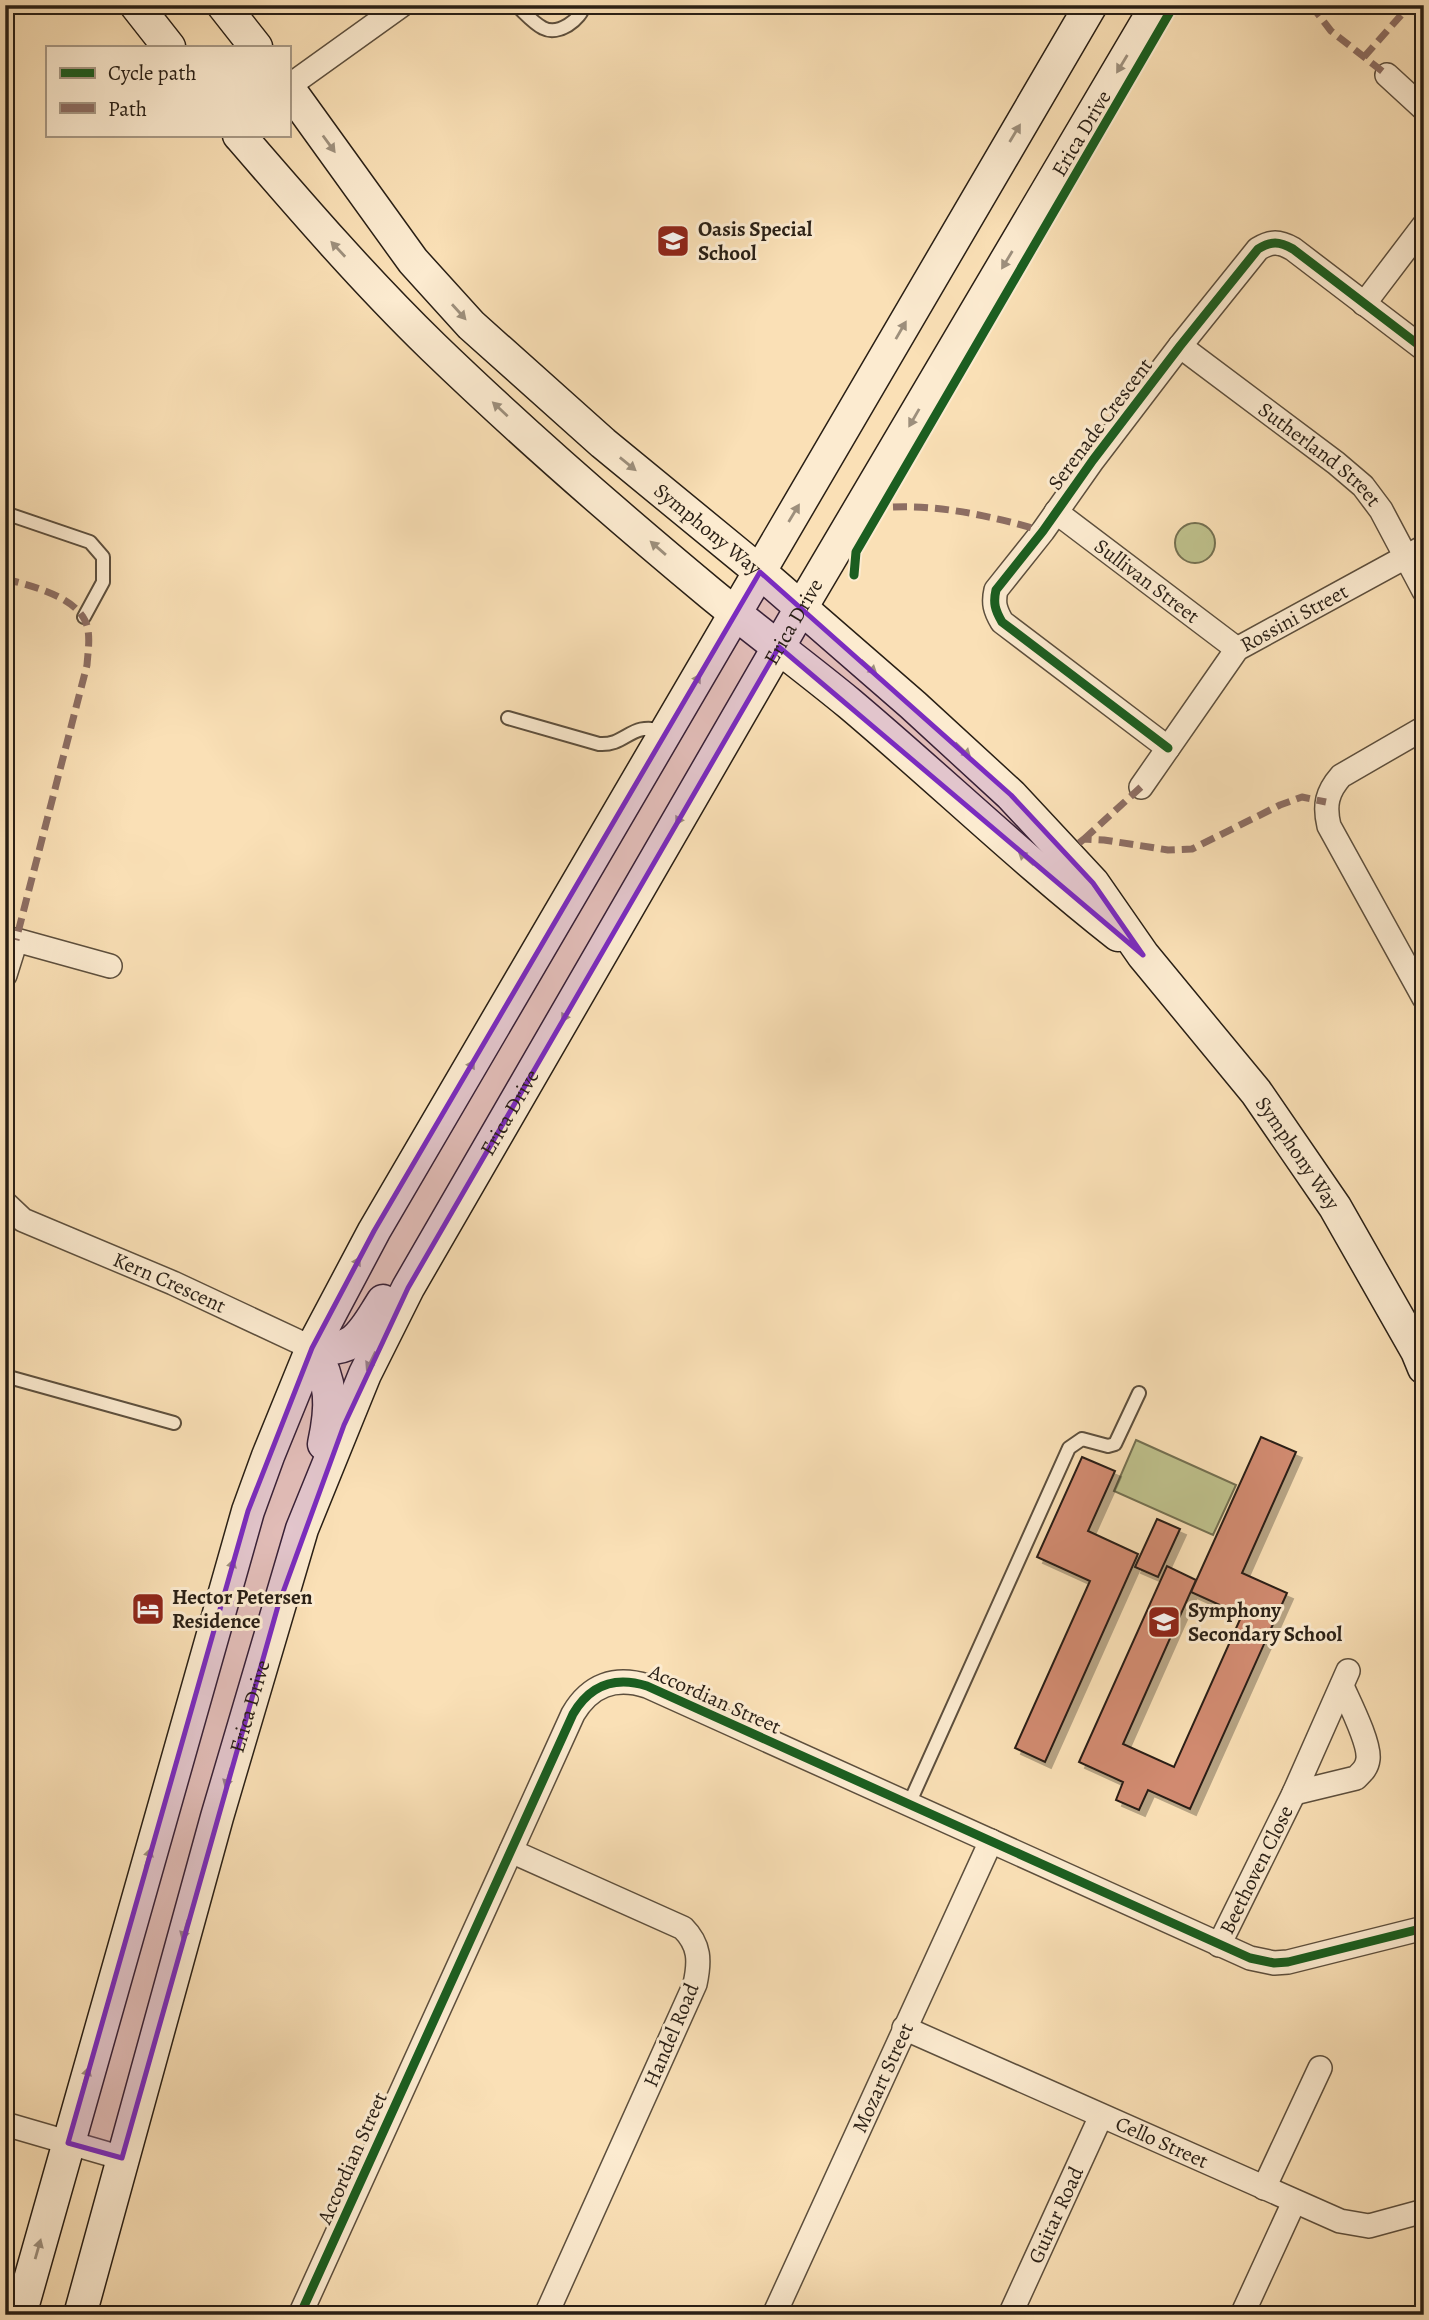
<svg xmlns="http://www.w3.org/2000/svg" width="1429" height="2320" font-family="Alegreya,serif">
<defs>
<filter id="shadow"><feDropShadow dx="6" dy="6" stdDeviation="0" flood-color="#0004"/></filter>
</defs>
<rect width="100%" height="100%" fill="#fae0b6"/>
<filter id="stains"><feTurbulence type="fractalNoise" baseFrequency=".00286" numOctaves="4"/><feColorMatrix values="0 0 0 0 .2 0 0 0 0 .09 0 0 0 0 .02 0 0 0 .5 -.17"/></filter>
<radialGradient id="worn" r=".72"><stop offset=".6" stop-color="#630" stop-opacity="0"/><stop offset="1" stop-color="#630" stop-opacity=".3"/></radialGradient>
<!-- green -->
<path fill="#bfc28d" stroke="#747051" stroke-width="2" d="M1175 543a20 20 0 1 1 40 0a20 20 0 1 1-40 0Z
M1136 1440 1236 1485 1213 1535 1114 1491Z"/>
<!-- building -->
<path fill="#d28b71" stroke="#291f15" stroke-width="2" filter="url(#shadow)" d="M1261 1437 1296 1452 1242 1573 1287 1593 1190 1809 1148 1790 1139 1810 1116 1800 1123 1782 1079 1762 1167 1566 1196 1580 1123 1744 1174 1767 1242 1615 1191 1592Z
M1082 1457 1115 1471 1088 1531 1138 1554 1045 1762 1015 1748 1090 1581 1037 1557Z
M1157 1519 1180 1529 1158 1577 1135 1567Z"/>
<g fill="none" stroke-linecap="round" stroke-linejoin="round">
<defs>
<path id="lane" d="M516 5C524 12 533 23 543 28 558 36 581 20 584 5
M5 513 90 542 103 557V582L84 617
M508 718 599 744C627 746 630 721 663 731
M5 1376 174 1423
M909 1804 1069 1448 1082 1439 1108 1446 1115 1444 1139 1393"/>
<g id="street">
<path d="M1387 75 1424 109"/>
<path d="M289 86 402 5"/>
<path d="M1364 304 1424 225"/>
<path id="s1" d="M1180 346 1336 463 1363 486 1381 510 1424 591"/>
<path id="s2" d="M1056 512 1237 649"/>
<path d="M1424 728 1341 776C1327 792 1324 805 1329 826L1424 998"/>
<path d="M1168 748 1002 622C995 610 993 603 996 590L1043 531 1093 460 1180 346 1258 249C1271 241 1279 241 1293 249L1424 349"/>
<path id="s3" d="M1141 787 1237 649 1424 547"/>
<path d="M5 975 16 940 110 966"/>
<path id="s4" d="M5 1203 23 1220 173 1283 312 1348"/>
<path d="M1294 1793 1356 1778C1362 1772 1367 1768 1368 1759 1370 1743 1349 1702 1342 1686"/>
<path d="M511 1851 683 1928C700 1945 700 1961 695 1984L546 2315"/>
<path id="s5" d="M1219 1945 1294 1793 1348 1671"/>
<path id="s6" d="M904 2028 1340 2221 1369 2226 1424 2211"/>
<path d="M5 2124 122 2158"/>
<path d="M1264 2188 1320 2068"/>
<path d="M300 2315 573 1714C590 1685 615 1676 647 1686L1250 1958 1274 1963 1288 1962 1424 1928"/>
<path id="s7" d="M774 2315 991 1841"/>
<path id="s8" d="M1010 2315 1101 2116"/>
<path d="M1242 2315 1294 2202"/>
</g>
<g id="secondary">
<path d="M136 5 169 47"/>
<path d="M223 5 256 47"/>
<path id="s9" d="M289 89 413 261 471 325 603 443 760 572 913 705 1011 795 1093 883 1143 955 1256 1092 1335 1207 1417 1351 1424 1368"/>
<path d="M239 135C302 208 364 280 433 347 521 432 615 514 710 593 756 631 804 666 850 704 940 780 1025 862 1118 935"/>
<path d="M312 1348C356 1353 362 1334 383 1301"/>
<path d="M312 1348C333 1382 332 1407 324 1444"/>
<path d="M20 2315 248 1511 268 1456 312 1348 374 1231 1091 5"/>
<path id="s10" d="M80 2315 217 1817 302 1529 365 1374 408 1288 801 608 1157 5"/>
</g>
</defs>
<!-- lane casing -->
<use href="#lane" stroke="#5d4f3d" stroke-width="16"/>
<!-- street casing -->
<use href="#street" stroke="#5d4f3d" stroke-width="26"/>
<!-- secondary casing -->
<use href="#secondary" stroke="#291f15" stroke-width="35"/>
<!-- lane -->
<use href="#lane" stroke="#fcebd0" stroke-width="12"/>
<!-- street -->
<use href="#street" stroke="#fcebd0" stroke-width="23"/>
<!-- secondary -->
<use href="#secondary" stroke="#fcebd0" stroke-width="32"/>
<!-- quiet -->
<path stroke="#8d6e63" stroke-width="7" stroke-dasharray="14 7" stroke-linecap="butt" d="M1311 5 1331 31 1387 75
M1364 57 1410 5
M893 507C944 505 994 517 1043 531
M5 579C29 585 69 595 83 617 92 630 88 650 87 665L16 940
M1084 839 1141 787
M1079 843 1084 839 1104 840 1168 850 1192 849 1280 805 1302 797 1326 802"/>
<defs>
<path id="cycleway" d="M854 575 856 552 1174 5
M1168 748 1002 622C995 610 993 603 996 590L1043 531 1093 460 1180 346 1258 249C1271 241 1279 241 1293 249L1424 349
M300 2315 573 1714C590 1685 615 1676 647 1686L1250 1958 1274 1963 1288 1962 1424 1928"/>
</defs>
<!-- cycleway casing -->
<use href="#cycleway" stroke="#fcebd0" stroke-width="13"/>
<!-- cycleway -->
<use href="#cycleway" stroke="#1b5e20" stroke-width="9"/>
</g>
<!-- one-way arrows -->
<defs><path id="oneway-solid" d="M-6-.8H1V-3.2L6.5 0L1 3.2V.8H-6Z" transform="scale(1.75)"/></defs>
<g fill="#9d8f7c">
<use href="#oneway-solid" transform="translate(1122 64) rotate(121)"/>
<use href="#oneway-solid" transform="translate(1015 133) rotate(-59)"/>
<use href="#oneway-solid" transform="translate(329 144) rotate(54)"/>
<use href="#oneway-solid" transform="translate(338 249) rotate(-133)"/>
<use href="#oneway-solid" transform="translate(1007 260) rotate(121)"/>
<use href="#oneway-solid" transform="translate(459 312) rotate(48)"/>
<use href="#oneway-solid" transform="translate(901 330) rotate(-60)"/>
<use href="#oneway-solid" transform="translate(500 409) rotate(-137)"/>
<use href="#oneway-solid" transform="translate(914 418) rotate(120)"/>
<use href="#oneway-solid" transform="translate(628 464) rotate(39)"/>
<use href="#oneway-solid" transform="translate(794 513) rotate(-59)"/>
<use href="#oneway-solid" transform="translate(658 548) rotate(-139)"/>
<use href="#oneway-solid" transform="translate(869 667) rotate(41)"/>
<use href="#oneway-solid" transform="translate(695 683) rotate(-59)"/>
<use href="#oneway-solid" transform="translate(963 750) rotate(43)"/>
<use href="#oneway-solid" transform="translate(681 816) rotate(120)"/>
<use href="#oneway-solid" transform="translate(1026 858) rotate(-139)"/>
<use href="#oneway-solid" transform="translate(567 1013) rotate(120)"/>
<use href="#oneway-solid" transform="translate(469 1069) rotate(-60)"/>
<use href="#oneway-solid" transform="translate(355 1266) rotate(-61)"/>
<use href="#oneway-solid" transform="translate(371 1361) rotate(116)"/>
<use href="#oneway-solid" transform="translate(231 1569) rotate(-74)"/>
<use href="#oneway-solid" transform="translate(228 1778) rotate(106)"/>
<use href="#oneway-solid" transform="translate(148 1858) rotate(-74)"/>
<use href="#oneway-solid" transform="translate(185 1930) rotate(106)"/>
<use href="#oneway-solid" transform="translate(86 2077) rotate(-74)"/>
<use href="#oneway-solid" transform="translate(38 2249) rotate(-74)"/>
</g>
<!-- marked area -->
<path fill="#7b2cbf" fill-opacity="0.2" stroke="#7b2cbf" stroke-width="5" stroke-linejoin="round" d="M760 572 1011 795 1093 883 1143 955 779 647 408 1288 344 1425 278 1606 122 2158 68 2143 248 1511 312 1348 374 1231Z"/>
<!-- icons -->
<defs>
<symbol id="school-square" viewBox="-11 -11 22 22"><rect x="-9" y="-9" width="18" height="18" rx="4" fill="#8f2418" stroke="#fcebd0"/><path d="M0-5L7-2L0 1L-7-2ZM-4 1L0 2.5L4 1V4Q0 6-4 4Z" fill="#fff"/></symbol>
<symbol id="hotel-square" viewBox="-11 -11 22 22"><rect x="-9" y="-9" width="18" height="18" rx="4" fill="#8f2418" stroke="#fcebd0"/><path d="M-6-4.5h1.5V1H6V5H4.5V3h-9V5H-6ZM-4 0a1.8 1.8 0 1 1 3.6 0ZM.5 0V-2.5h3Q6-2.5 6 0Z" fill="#fff"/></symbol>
</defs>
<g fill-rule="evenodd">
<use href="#school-square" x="654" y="222" width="38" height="38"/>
<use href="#hotel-square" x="129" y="1590" width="38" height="38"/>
<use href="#school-square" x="1145" y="1603" width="38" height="38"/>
</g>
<g text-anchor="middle" stroke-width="6" stroke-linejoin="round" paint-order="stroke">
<!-- street labels -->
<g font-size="21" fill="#291f15" stroke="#fcebd0">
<text dy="7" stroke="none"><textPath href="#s10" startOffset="2417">Erica Drive</textPath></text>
<text transform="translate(1100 424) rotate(-53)" y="7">Serenade Crescent</text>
<text dy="7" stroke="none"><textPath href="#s1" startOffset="177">Sutherland Street</textPath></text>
<text dy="7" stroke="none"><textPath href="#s9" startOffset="611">Symphony Way</textPath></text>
<text dy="7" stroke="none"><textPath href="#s2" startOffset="114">Sullivan Street</textPath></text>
<text dy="7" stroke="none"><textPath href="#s3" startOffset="233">Rossini Street</textPath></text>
<text dy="7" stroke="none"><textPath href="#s10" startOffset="1850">Erica Drive</textPath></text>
<text dy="7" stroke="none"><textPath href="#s10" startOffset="1283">Erica Drive</textPath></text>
<text dy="7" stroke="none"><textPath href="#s9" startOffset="1474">Symphony Way</textPath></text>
<text dy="7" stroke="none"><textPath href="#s4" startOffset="184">Kern Crescent</textPath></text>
<text transform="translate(715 1699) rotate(24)" y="7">Accordian Street</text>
<text dy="7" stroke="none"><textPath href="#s10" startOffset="632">Erica Drive</textPath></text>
<text dy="7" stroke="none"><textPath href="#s5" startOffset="84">Beethoven Close</textPath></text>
<text transform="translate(671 2035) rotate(-67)" y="7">Handel Road</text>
<text dy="7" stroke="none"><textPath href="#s7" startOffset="261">Mozart Street</textPath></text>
<text dy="7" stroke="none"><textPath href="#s6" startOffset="282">Cello Street</textPath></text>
<text transform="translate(352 2158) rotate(-66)" y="7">Accordian Street</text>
<text dy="7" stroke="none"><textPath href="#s8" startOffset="110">Guitar Road</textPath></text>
</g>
<!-- poi labels -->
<g font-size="21" font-weight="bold" fill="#291f15" stroke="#fcebd0" text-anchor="start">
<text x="698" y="236">Oasis Special<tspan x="698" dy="24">School</tspan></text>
<text x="172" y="1604">Hector Petersen<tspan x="172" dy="24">Residence</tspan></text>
<text x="1188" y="1617">Symphony<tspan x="1188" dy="24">Secondary School</tspan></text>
</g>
</g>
<!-- margin -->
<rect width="1429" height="2320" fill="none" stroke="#fae0b6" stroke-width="28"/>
<rect x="7" y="7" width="1415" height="2306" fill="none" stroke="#291f15" stroke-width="3.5"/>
<rect x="14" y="14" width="1401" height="2292" fill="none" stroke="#291f15" stroke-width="2"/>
<!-- legend -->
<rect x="46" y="46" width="245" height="91" fill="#fcebd0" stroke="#a89985" stroke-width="2"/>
<rect x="60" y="68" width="35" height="10" fill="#1b5e20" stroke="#a89985" stroke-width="2"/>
<text x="108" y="80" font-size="21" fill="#291f15">Cycle path</text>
<rect x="60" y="103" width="35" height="10" fill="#8d6e63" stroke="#a89985" stroke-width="2"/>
<text x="108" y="116" font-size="21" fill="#291f15">Path</text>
<rect width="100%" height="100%" filter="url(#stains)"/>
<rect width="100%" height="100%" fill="url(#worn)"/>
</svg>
